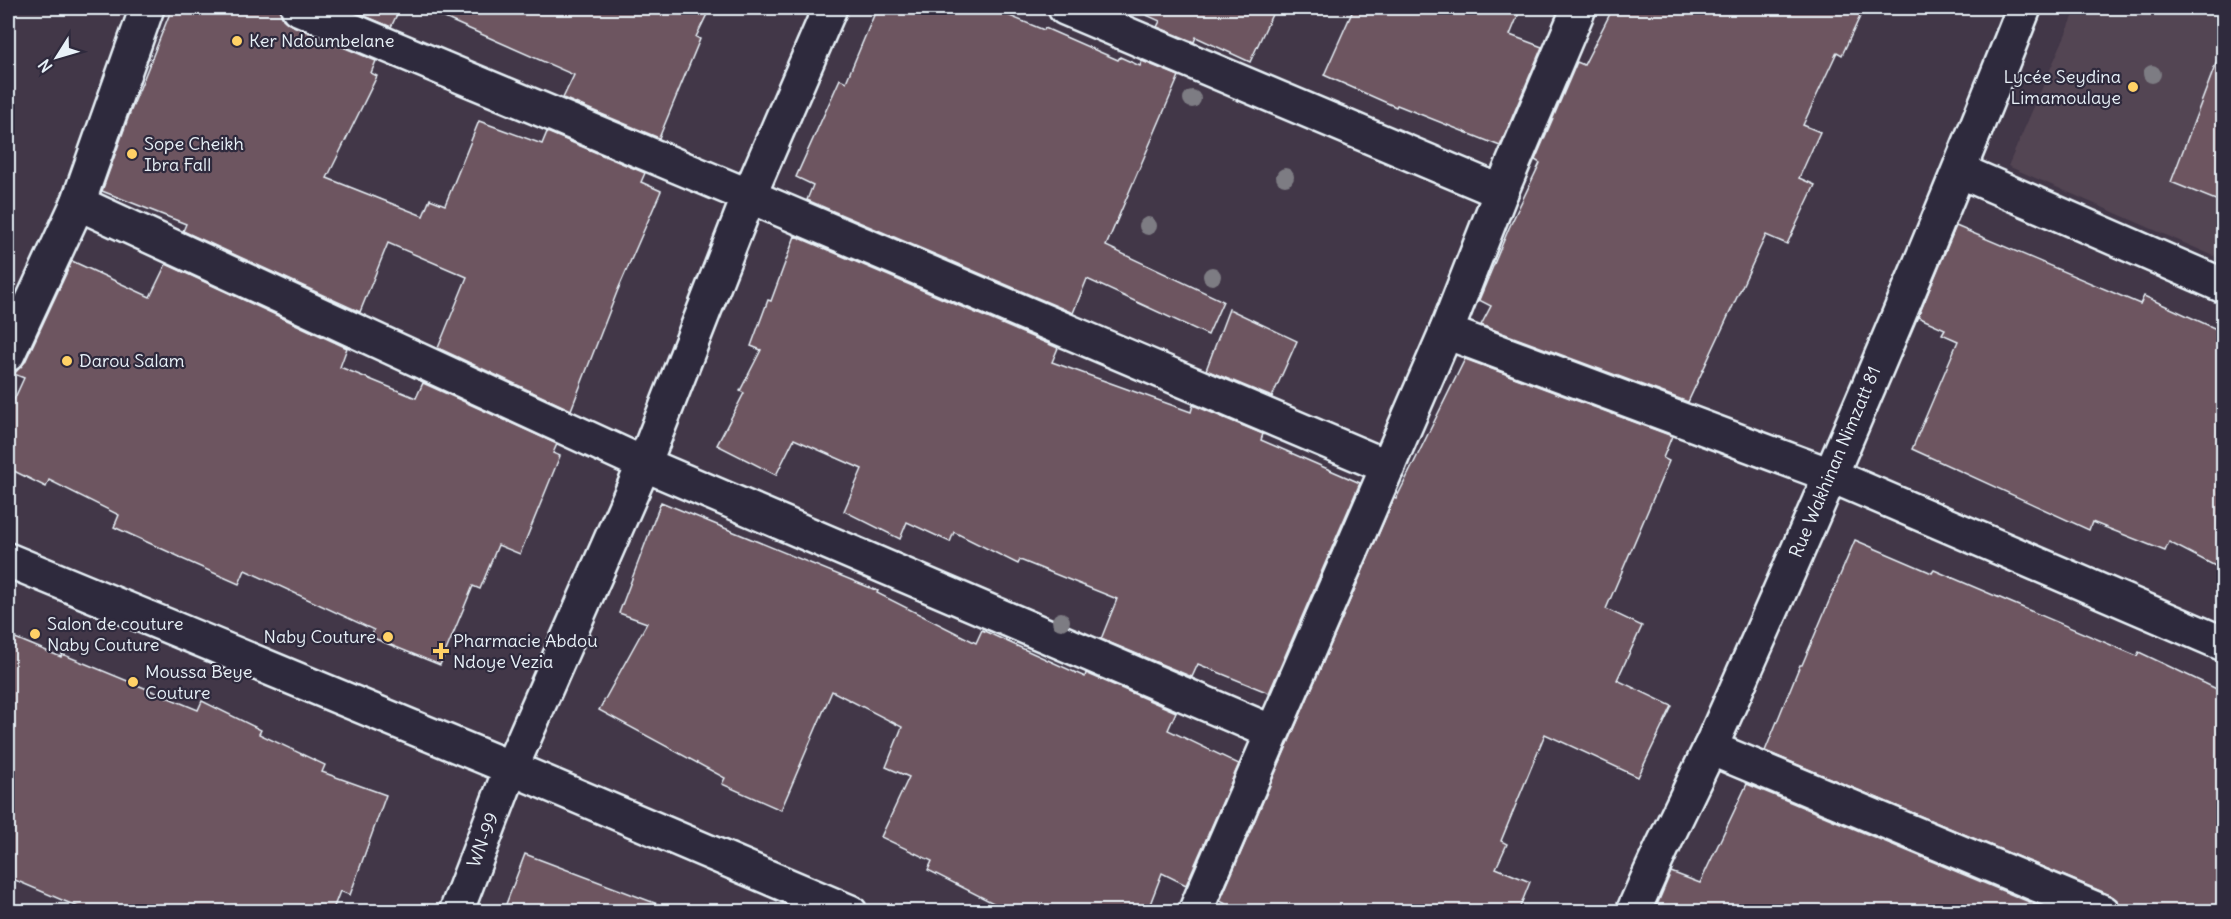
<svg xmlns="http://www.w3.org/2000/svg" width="2231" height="919" font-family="Delius,sans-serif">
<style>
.built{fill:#524452}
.building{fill:#6d5560;stroke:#e8f1f8;stroke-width:1.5}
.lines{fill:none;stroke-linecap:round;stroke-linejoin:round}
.street-casing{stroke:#e8f1f8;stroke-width:38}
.secondary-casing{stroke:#e8f1f8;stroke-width:38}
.street{stroke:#2f2a3d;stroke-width:33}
.secondary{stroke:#2f2a3d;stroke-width:33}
.tree{fill:#7d7c83}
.poi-dot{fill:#ffd166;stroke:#2f2a3d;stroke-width:2}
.labels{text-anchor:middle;stroke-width:4.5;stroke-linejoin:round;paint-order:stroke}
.poi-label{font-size:18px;fill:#e8f1f8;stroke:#2f2a3d;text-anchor:start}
.street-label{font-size:18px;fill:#e8f1f8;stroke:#2f2a3d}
</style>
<rect width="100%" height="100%" fill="#423748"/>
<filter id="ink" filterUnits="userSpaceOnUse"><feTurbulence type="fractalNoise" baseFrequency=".0167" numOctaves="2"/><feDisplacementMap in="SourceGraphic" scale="12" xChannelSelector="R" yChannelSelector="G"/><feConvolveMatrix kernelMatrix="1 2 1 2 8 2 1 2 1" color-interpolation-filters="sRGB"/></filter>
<g filter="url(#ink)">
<path class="built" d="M2077 8H2223V260L2008 166Z"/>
<g class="building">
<path d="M172 8H280L283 19 291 25 376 61 371 73 377 76 327 178 423 216 430 199 445 205 479 121 542 144 547 132 645 173 641 182 661 191 617 292 571 410 438 348 467 277 388 243 360 312 183 231 186 224 102 191 130 113Z"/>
<path d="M346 8H400L391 27Z"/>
<path d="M422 8H710L696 37 700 39 659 138 563 98 574 75Z"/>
<path d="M877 8H990L1044 30 1045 28 1118 60 1120 57 1140 66 1142 61 1179 76 1106 246 1223 301 1208 335 1087 279 1073 313 807 200 813 185 796 177 840 79 846 82Z"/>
<path d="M1131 8H1275L1250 62 1196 37 1194 42 1157 27 1160 21Z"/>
<path d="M1354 8H1521L1510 35 1542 47 1500 146 1397 105 1396 107 1324 75Z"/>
<path d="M1613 8H1864L1842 55 1837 52 1803 125 1820 132 1799 178 1815 185 1787 244 1766 235 1688 402 1481 325 1491 306 1479 300 1509 228 1540 163 1535 160 1577 62 1584 65Z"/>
<path d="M2220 53 2223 54V203L2171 182Z"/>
<path d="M1956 226 2140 304 2144 296 2223 332V570L2169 542 2165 551 2092 522 2089 530 1912 449 1958 341 1942 334 1945 329 1918 317Z"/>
<path d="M795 236 1058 348 1052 362 1191 412 1193 405 1263 434 1261 440 1360 483 1269 693 1198 664 1192 677 1101 639 1117 599 1020 560 1018 564 954 532 950 542 907 522 900 539 844 511 862 469 794 439 776 475 717 445 744 393 740 391 761 350 751 346 768 300 771 301Z"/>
<path d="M72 261 150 297 166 264 347 348 340 367 416 398 423 383 557 444 553 453 560 456 520 554 498 545 480 589 473 586 440 665 371 637 374 630 245 570 239 584 180 558V557L114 527 119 515 49 480 46 487 8 468V413L24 378 14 374 25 362Z"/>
<path d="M1229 309 1297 341 1272 397 1206 370Z"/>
<path d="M1465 359 1672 436 1663 458 1669 461 1606 609 1642 626 1617 680 1672 706 1638 777 1545 734 1501 841 1507 844 1496 868 1530 882 1518 912H1241L1220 901 1394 498 1396 499Z"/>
<path d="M661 502 878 591 877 593 976 643 982 630 1085 677 1086 673 1176 712 1168 730 1239 764 1186 885 1162 873 1147 912H1011L928 870 932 861 881 837 909 777 886 767 902 727 832 691 781 810 722 784 725 778 599 710 647 623 619 613Z"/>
<path d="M1855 540 1932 573 1934 570 2137 656 2139 652 2223 692V912H2121L2118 901 2110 895 1765 751 1800 665H1802Z"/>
<path d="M8 635 61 657 62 654 198 710 202 701 261 730 259 734 325 765 322 772 386 795 350 895 340 891 332 912H90L8 877Z"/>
<path d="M1747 784 2053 912H1654L1671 872 1700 883Z"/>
<path d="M525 854 668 908V912H503Z"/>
</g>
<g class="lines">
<defs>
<g id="street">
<path d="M298 8 749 196 1388 467"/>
<path d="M1065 8 1501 192"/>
<path d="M1960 171 2224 286"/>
<path d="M78 203 644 464 1272 732"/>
<path d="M1446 332 1830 475 2224 644"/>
<path d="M8 354 78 203 147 8"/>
<path d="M1710 748 2103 912"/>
<path d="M456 912 511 768 644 464 749 196 830 8"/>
<path d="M1195 912 1446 332 1501 192 1579 8"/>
</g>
<g id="secondary">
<path d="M8 560 511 768 850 912"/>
<path d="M1633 912C1657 855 1685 801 1711 746 1821 502 1926 256 2024 8"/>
</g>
</defs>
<use href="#street" class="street-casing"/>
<use href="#secondary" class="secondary-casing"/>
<use href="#street" class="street"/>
<use href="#secondary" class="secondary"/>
</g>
<g class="tree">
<circle cx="2152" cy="74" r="9"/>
<circle cx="1192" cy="99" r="9"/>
<circle cx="1285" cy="177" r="9"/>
<circle cx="1148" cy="226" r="9"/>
<circle cx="1212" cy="276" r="9"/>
<circle cx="1061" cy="621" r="9"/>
</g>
</g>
<g class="poi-dot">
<circle cx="237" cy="41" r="6"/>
<circle cx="2133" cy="87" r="6"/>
<circle cx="132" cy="154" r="6"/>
<circle cx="67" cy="361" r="6"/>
<circle cx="35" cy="634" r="6"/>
<circle cx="388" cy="637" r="6"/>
<path d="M438 642h6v6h6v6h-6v6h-6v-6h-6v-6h6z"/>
<circle cx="133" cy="682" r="6"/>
</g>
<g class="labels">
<g class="poi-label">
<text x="249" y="47">Ker Ndoumbelane</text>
<text x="2121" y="83" text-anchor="end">Lycée Seydina<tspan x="2121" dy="21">Limamoulaye</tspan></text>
<text x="144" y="150">Sope Cheikh<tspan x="144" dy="21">Ibra Fall</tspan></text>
<text x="79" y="367">Darou Salam</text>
<text x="47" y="630">Salon de couture<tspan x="47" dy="21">Naby Couture</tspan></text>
<text x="376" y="643" text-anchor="end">Naby Couture</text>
<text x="453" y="647">Pharmacie Abdou<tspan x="453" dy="21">Ndoye Vezia</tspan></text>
<text x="145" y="678">Moussa Beye<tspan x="145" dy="21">Couture</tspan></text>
</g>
<g class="street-label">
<text transform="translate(1835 462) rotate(-67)" y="6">Rue Wakhinan Nimzatt 81</text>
<text transform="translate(483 840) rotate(-69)" y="6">WN-99</text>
</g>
</g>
<rect width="2231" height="919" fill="none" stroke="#2f2a3d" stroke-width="30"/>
<rect x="15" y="15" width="2201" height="889" fill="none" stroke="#e8f1f8" stroke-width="2" filter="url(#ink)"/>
<g transform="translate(57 57) rotate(233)" stroke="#2f2a3d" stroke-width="4.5" paint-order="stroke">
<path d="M0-4.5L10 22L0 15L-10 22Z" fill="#e8f1f8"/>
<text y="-9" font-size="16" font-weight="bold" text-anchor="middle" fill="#e8f1f8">N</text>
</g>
</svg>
